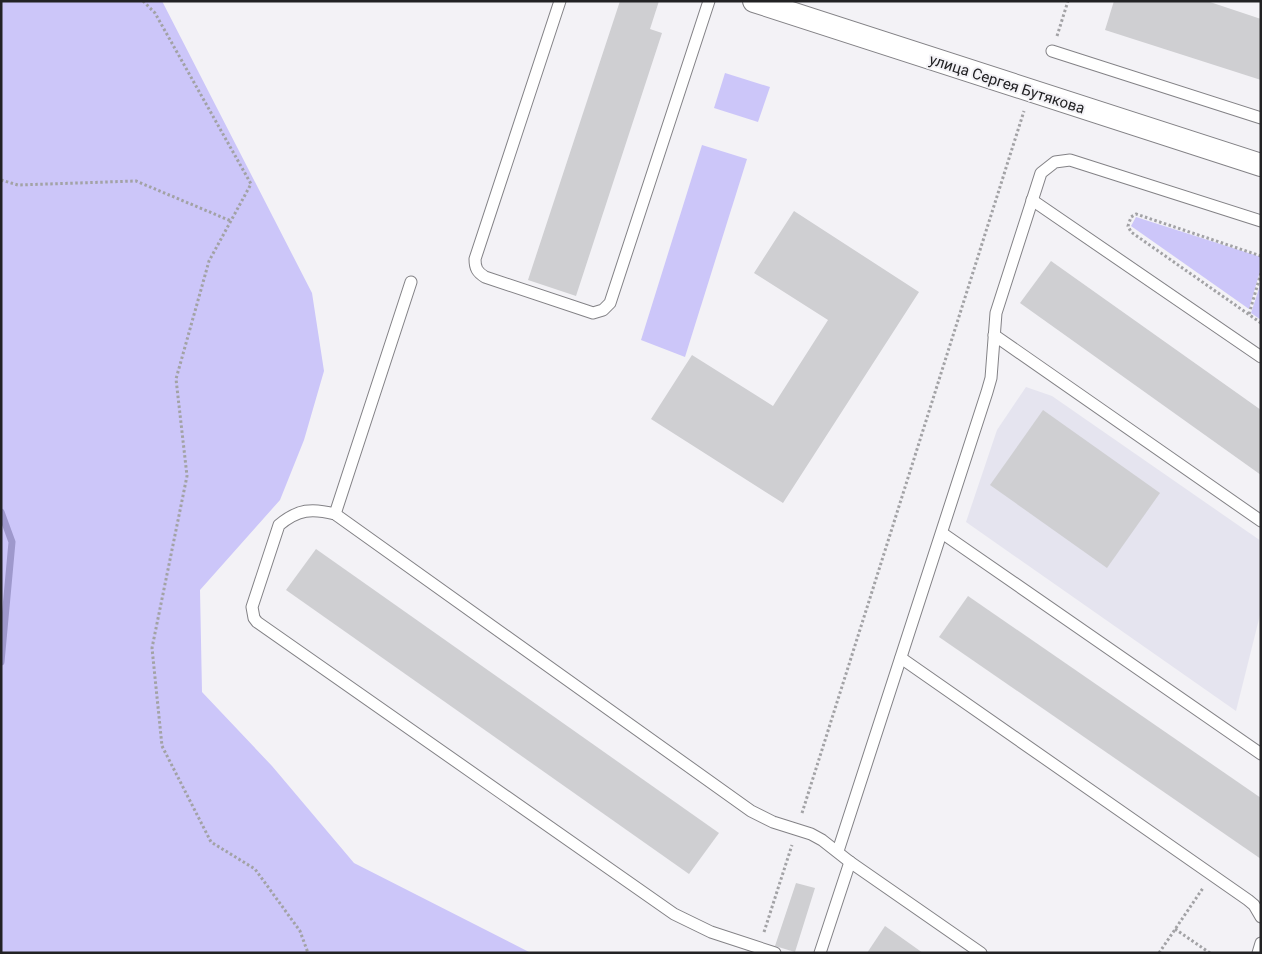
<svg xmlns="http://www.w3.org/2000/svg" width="1262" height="954" font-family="Roboto,sans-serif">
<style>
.built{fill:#e5e4ef}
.green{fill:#ccc6f9}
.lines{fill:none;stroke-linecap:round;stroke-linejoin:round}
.stream{stroke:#9e98cc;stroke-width:7}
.building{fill:#cfcfd2}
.lane-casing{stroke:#838286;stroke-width:13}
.street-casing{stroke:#838286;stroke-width:24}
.path{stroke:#a2a2a5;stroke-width:3;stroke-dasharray:2.5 2.5;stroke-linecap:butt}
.lane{stroke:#fff;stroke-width:11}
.street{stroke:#fff;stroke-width:22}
.labels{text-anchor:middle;stroke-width:4;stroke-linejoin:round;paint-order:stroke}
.street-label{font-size:15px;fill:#222224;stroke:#f3f2f6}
</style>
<rect width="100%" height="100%" fill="#f3f2f6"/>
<path class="built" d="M1026 387 1052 396 1261 541V611L1236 711 966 522 997 430Z"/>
<g class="green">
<path d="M1 1H162L312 293 324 371 304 440 280 500 200 590 202 692 272 766 354 863 531 953H1Z"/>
<path d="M725 73 770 87 758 122 714 108Z"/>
<path d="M702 145 747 159 685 357 641 340Z"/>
<path d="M1136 217 1261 257V268L1249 309 1131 226Z"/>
<path d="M1261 282V320L1251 313Z"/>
</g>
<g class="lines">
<path class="stream" d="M1 512 12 542 1 662"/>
</g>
<g class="building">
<path d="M620 1H659L650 29 662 33 576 296 528 280Z"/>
<path d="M1114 1H1207L1261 19V80L1105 30Z"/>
<path d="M794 211 919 292 783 503 651 419 692 355 773 406 828 320 754 273Z"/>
<path d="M1051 261 1261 410V475L1020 303Z"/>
<path d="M1043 410 1160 493 1107 568 990 485Z"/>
<path d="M316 549 719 833 689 874 286 590Z"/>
<path d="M968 596 1261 798V859L939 637Z"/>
<path d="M796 883 815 888 795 952 775 946Z"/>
<path d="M885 926 923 953H867Z"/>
</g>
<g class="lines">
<defs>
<g id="lane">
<path d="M560 1 475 259C475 268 477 272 485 277L593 313 603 310 610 303 709 1"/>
<path d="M1052 51 1261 118"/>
<path d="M1032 200 1261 357"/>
<path d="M994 335 1261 521"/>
<path d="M335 514 411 282"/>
<path d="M942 533 1261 754"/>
<path d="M901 658 1248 900 1254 905 1261 917"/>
<path d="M838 851 987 392 991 378 996 313 1041 173 1055 162 1070 160 1261 221"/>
<path d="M775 953 711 932 674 914 257 622 254 618 252 607 279 525C298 509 312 508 335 514L751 811 773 822 811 834 822 840 850 862 981 953"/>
<path d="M820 953 850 862"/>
<path d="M1258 953 1261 943"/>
</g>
<path id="street" d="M754 1 1261 165"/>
</defs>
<use href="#lane" class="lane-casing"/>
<use href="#street" class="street-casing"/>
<g class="path">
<path d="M143 1 155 13 251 184 209 261 176 379 187 476 152 648 162 746 211 842 255 869 300 931 308 953"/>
<path d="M1057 36 1068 1"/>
<path d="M1 180 18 185 136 181 231 221"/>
<path d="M1261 256 1136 214 1131 217 1128 226 1131 232 1261 323"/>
<path d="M1249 314 1261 273"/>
<path d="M802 813 1024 111"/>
<path d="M1175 929 1210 953"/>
<path d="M764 932 792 845"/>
<path d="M1159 953 1203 888"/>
</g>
<use href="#lane" class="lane"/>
<use href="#street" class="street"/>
</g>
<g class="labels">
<g class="street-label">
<text transform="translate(1007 84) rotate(18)" y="5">улица Сергея Бутякова</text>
</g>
</g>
<rect width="1262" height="954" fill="none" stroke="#222224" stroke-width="5"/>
</svg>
